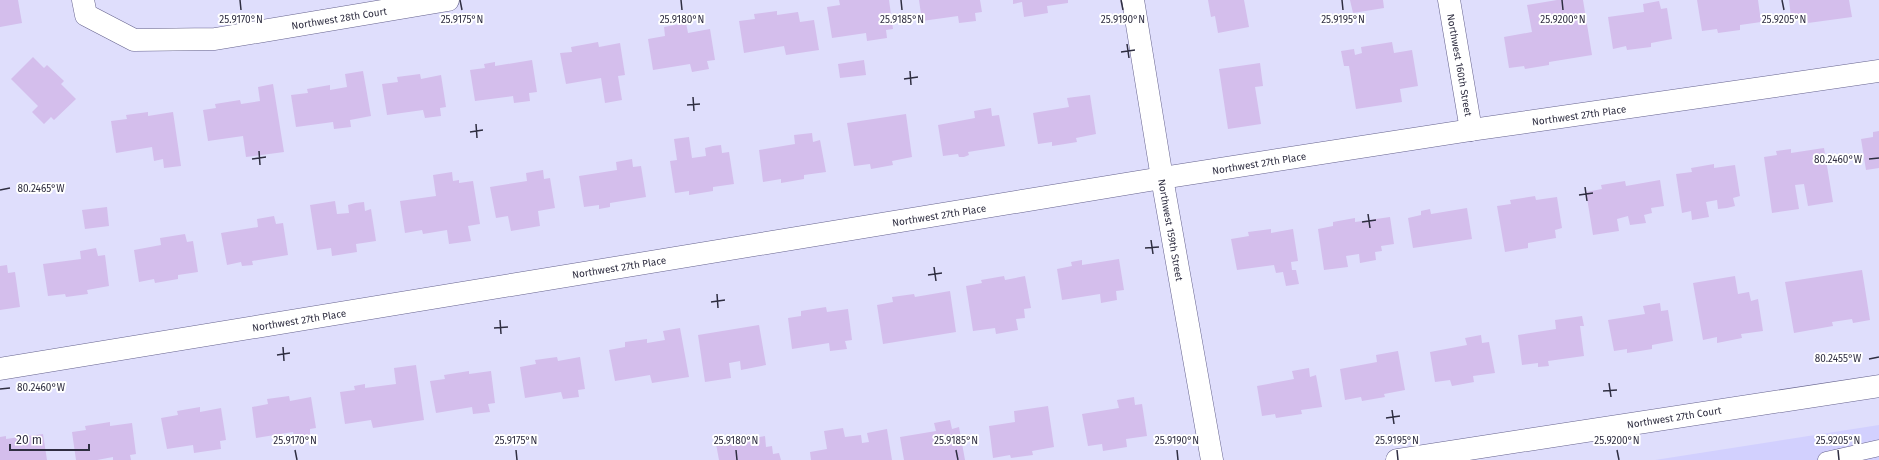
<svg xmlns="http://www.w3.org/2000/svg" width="1879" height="460" font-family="'Fira Sans',sans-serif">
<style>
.built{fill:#d2d0fe}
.building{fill:#d4beec}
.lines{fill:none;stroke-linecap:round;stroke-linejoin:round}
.service-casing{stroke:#65628d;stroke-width:17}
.minor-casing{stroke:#65628d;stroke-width:23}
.service{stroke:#fff;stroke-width:16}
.minor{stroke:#fff;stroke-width:22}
.ticks{fill:none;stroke:#2f2e41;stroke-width:1.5}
.labels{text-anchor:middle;stroke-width:4;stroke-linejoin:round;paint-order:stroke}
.street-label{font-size:10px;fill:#2f2e41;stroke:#fff}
.ticks-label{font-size:10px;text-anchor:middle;fill:#2f2e41;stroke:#fff;stroke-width:4;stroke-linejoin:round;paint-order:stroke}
</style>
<rect width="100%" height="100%" fill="#dfdefc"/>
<path class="built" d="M1879 425V460H1655Z"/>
<g class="building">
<path d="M0 0H18L22 23 0 27Z"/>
<path d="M839 0H889L893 29 886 30 887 38 867 41 866 33 832 38 827 7 840 5Z"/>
<path d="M919 0H980L982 12 975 13 976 21 959 23 958 16 922 21Z"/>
<path d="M1013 0H1068V3L1047 6 1048 13 1024 17 1022 2 1013 4Z"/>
<path d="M1208 0H1244L1249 27 1218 33 1215 16 1211 17Z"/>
<path d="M1350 0H1383L1384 8 1353 13Z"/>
<path d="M1557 0H1583L1592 55 1549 62V65L1525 69 1524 66 1509 68 1504 37 1532 32 1527 5Z"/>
<path d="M1697 0H1758L1761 22 1740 25V30L1718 33 1717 29 1702 31Z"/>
<path d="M1789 0H1849L1852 17 1808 23 1806 15 1791 17Z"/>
<path d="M1659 1 1661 9 1667 8 1672 39 1651 43V47L1627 50 1626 46 1613 49 1608 17 1644 12 1643 4Z"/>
<path d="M777 11V15L798 12 800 22 814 20 819 50 786 55 784 46 744 53 739 21 755 19 754 14Z"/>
<path d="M686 23 688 33 710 29 715 60 707 61 709 69 692 72 690 64 653 70 648 39 665 36 664 27Z"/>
<path d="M598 42 599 47 620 43 625 75 618 76 622 100 605 103 601 78 566 84 560 53 572 52 571 47Z"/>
<path d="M1392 42 1394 53 1412 50 1418 86 1400 89 1402 102 1356 109 1349 66H1344L1341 51 1354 49 1355 55 1362 53 1361 47Z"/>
<path d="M33 57 44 68 47 65 64 81 61 84 76 99 54 120 51 117 44 124 32 112 38 106 11 79Z"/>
<path d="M532 60 537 92 529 93 530 101 514 103 513 96 475 101 470 70 485 68 484 64 495 62V66Z"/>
<path d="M864 60 866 75 840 78 838 64Z"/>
<path d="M1260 63 1263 86 1255 87 1261 124 1228 129 1219 69Z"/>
<path d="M363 71 371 116 350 120 351 127 334 129 333 122 296 127 291 95 308 93 307 89 330 85V90L347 87 345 74Z"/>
<path d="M420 74 421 79 441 75 446 107 440 108 441 116 425 118 423 110 387 115 382 84 398 82 397 77Z"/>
<path d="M273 84 284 152 246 157 243 136 208 141 203 110 216 108 215 104 240 100 241 104 260 101 258 87Z"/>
<path d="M1090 95 1096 134 1076 138 1077 142 1065 144 1052 146V142L1038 144 1033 113 1069 107 1067 98Z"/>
<path d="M991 108 992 116 999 115 1005 146 968 152 969 155 964 157H959L958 154 943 156 938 125 975 118 974 111Z"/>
<path d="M148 112V116L173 112 181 166 164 168 163 159 154 161 152 147 116 153 111 121 127 119 126 115Z"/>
<path d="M906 114 912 157 892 161 893 165 871 169 870 164 854 166 847 123Z"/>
<path d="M1879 131V168L1866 170 1861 139 1873 137V132Z"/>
<path d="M812 133 813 142 820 140 826 172 804 175V179L781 183V179L763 182 759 150 795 144 794 135Z"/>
<path d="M689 137 692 158 706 156 705 148 713 146 721 145 722 153 729 152 734 184 713 187V191L689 195V191L675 193 670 161 677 160 674 139Z"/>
<path d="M1824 148 1833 202 1808 206 1804 184 1795 185 1799 209 1772 213 1764 157 1777 155 1776 151 1791 149V153Z"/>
<path d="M632 159 633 167 641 166 646 197 610 203V207L599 209V205L584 207 579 176 617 170 616 162Z"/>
<path d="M1714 164V168L1735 165 1740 196 1733 198 1735 206 1727 208 1718 209 1717 200 1706 202 1709 217 1692 220 1691 211 1682 213 1676 174 1692 172 1691 168Z"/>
<path d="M543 170 544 179 550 178 555 208 538 211 540 226 511 231 508 216 496 218 490 187 527 181 526 173Z"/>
<path d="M452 172 453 181 459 180V183L473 181 480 224 468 226 471 241 449 244 447 230 423 234 422 230 405 233 400 201 436 196 433 175Z"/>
<path d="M1660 180 1664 206 1651 208 1652 213 1644 215 1646 223 1630 225 1628 216 1617 219 1619 231 1593 235 1586 192 1602 189 1601 185 1625 181 1626 186Z"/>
<path d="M1535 196 1536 200 1557 197 1562 228 1555 230 1556 238 1528 243V248L1505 252 1497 206 1511 204 1510 200Z"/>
<path d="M335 201 337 214 349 213 348 205 355 203 364 202 365 211 371 209 376 241 356 244 357 252 332 256 331 248 317 250 310 205Z"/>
<path d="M107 207 109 226 85 229 82 210Z"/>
<path d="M1467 208 1472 239 1413 248 1408 218 1421 215V211L1430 209 1431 214Z"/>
<path d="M274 216 276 224 283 223 288 255 252 261 253 265 242 266 241 262 227 265 221 233 258 227 257 219Z"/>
<path d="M1390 217 1394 244 1381 246 1382 251 1375 252 1376 260 1360 263 1359 254 1346 256 1348 267 1324 270 1318 229 1333 226V222L1355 218V222Z"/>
<path d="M1271 229V233L1293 229 1298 261 1291 262 1292 270H1296L1299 284 1286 286 1283 272 1276 273 1274 265 1237 270 1231 239 1249 236 1248 232Z"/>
<path d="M185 234 187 242 193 241 198 272 178 275V279L155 283 154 279 139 282 134 250 161 245 160 238Z"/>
<path d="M96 248 98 256 105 255 109 286 87 290 88 294 66 297 65 294 48 296 43 264 81 259 80 251Z"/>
<path d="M1119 259 1124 290 1116 291 1117 300 1101 303 1100 294 1062 300 1057 269 1072 266 1071 262 1082 260V265Z"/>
<path d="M7 265 8 273 15 272 20 307 0 310V266Z"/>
<path d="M1862 270 1870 320 1853 323 1852 319 1832 322 1833 326 1794 333 1785 282Z"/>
<path d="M1004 276 1005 280 1025 276 1031 308 1024 309 1025 318 1016 319 1018 330 996 334 995 328 973 331 966 286 982 283 981 280Z"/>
<path d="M1735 276 1738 294 1749 292 1751 301 1758 299 1763 331 1741 334 1742 338 1717 343V337L1703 340 1693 283Z"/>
<path d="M950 291 956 332 883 344 877 305 893 302 892 297 914 294 915 297Z"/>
<path d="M1660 303 1661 311 1668 310 1673 341 1652 345V349L1640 351 1627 353V349L1614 351 1608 320 1645 314 1643 306Z"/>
<path d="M826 307 827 312 848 309 852 340 845 341 847 349 830 351 829 343 792 349 788 318 801 316V311Z"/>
<path d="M1582 316 1584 326H1580L1584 356 1548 361 1549 366 1538 367V363L1522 365 1518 335 1556 329 1555 320Z"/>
<path d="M759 325 766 365 741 370 740 361 729 363 731 378 705 382 698 335Z"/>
<path d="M680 328 689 377 652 383 650 375 615 381 609 350 625 347V342L647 339V343L665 340 663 331Z"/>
<path d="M1481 335 1482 343 1489 342 1495 373 1473 376 1474 382 1452 386 1450 380 1435 382 1430 352 1467 345 1465 338Z"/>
<path d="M1398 351 1405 390 1384 394 1385 397 1362 401 1361 397 1345 400 1340 369 1377 362 1376 355Z"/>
<path d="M557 357 558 361 580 357 585 389 578 390 579 397 563 399 561 392 525 398 520 367 536 364 535 360Z"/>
<path d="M416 365 424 420 373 428 371 420 345 424 340 392 355 390 354 386 365 384V388L396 384 394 368Z"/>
<path d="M1309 368 1310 377 1316 375 1322 407 1301 410 1302 414 1276 418 1275 414 1262 416 1257 386 1294 379 1292 371Z"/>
<path d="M469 371V374L491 371 495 403 488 404 490 412 473 414 472 407 436 413 430 381 445 379 444 375Z"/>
<path d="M289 396 290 401 311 397 316 428 310 429V437L295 440 293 432 256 438 252 407 268 404 267 399Z"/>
<path d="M1134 397 1135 405 1142 404 1147 436 1126 439 1127 447 1103 451 1102 444 1088 446 1082 414 1119 408 1117 400Z"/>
<path d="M1048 406 1054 447 1032 451 1033 455 1011 458 1010 455 993 458 989 426 1015 422 1014 411Z"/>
<path d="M200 407V412L221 408 226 440 220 441 221 449 194 453 193 445 167 449 161 418 178 415 177 411Z"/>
<path d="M950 420 952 429 959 427 965 460H904L900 437 936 431 934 423Z"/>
<path d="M110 422V426L132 423 136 454 130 455 131 460H113V457L97 460H76L72 432 86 430 85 426Z"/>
<path d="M843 428 845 437 861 435 862 443 869 442 867 433 887 429 892 460H811L810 452 827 449 824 431Z"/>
<path d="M43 434 47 460H0V437L6 436V439Z"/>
<path d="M765 436 766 447 772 446 773 454 779 453 781 460H719L716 444Z"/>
</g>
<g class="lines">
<defs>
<path id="service" d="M1826 460 1879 448"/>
<g id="minor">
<path d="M83 0 86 15 134 40 215 39 448 0"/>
<path d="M1133 0 1162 178 1212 460"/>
<path d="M1449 0 1471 130"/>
<path d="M0 369 1162 178 1471 130 1879 71"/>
<path d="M1397 460 1879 386"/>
</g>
</defs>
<use href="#service" class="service-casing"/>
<use href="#minor" class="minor-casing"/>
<use href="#service" class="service"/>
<use href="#minor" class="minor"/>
</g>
<path class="ticks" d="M240 0 241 10M460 0 462 10M681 0 682 10M901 0 902 10M1121 0 1123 10M1342 0 1343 10M1562 0 1563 10M1782 0 1784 10M1127 44 1129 58M1121 52 1135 50M910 71 911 85M904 79 918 77M693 97 694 111M687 105 700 104M476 124 477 138M470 132 483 130M259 151 260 165M252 159 266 157M1869 159 1879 158M1585 187 1587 201M0 190 10 188M1579 195 1593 193M1368 214 1370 228M1362 222 1376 220M1151 240 1153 254M1145 248 1159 247M934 267 936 281M928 275 942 273M717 294 718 308M711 302 725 300M500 320 501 334M494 328 508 327M283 347 284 361M277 355 290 353M1869 359 1879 357M1609 383 1611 397M0 389 10 388M1603 391 1617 390M1392 410 1394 424M1386 418 1400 416M295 450 297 460M516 450 517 460M736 450 737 460M956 450 958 460M1177 450 1178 460M1397 450 1398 460M1617 450 1619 460M1838 450 1839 460"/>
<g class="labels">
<g class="street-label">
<text transform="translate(339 18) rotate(-9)" y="4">Northwest 28th Court</text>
<text transform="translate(1460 65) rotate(80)" y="4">Northwest 160th Street</text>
<text transform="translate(1579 115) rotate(-8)" y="4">Northwest 27th Place</text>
<text transform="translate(1259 163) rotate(-9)" y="4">Northwest 27th Place</text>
<text transform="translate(939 215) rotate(-9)" y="4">Northwest 27th Place</text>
<text transform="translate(1171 230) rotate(80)" y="4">Northwest 159th Street</text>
<text transform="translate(619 267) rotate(-9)" y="4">Northwest 27th Place</text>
<text transform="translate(299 320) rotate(-9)" y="4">Northwest 27th Place</text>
<text transform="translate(1674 417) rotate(-9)" y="4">Northwest 27th Court</text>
</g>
</g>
<g class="ticks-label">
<text x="241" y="23">25.9170°N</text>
<text x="462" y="23">25.9175°N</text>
<text x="682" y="23">25.9180°N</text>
<text x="902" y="23">25.9185°N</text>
<text x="1123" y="23">25.9190°N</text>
<text x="1343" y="23">25.9195°N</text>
<text x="1563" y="23">25.9200°N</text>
<text x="1784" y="23">25.9205°N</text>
<text x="1838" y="163">80.2460°W</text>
<text x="41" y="192">80.2465°W</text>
<text x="1838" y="362">80.2455°W</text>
<text x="41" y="391">80.2460°W</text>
<text x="295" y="444">25.9170°N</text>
<text x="516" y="444">25.9175°N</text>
<text x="736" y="444">25.9180°N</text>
<text x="956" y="444">25.9185°N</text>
<text x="1177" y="444">25.9190°N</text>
<text x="1397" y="444">25.9195°N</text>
<text x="1617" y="444">25.9200°N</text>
<text x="1838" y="444">25.9205°N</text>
</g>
<path d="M10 444v6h79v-6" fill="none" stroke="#2f2e41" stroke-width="2"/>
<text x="16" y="444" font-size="12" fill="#2f2e41" stroke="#ffffff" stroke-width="3" paint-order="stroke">20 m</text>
</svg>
